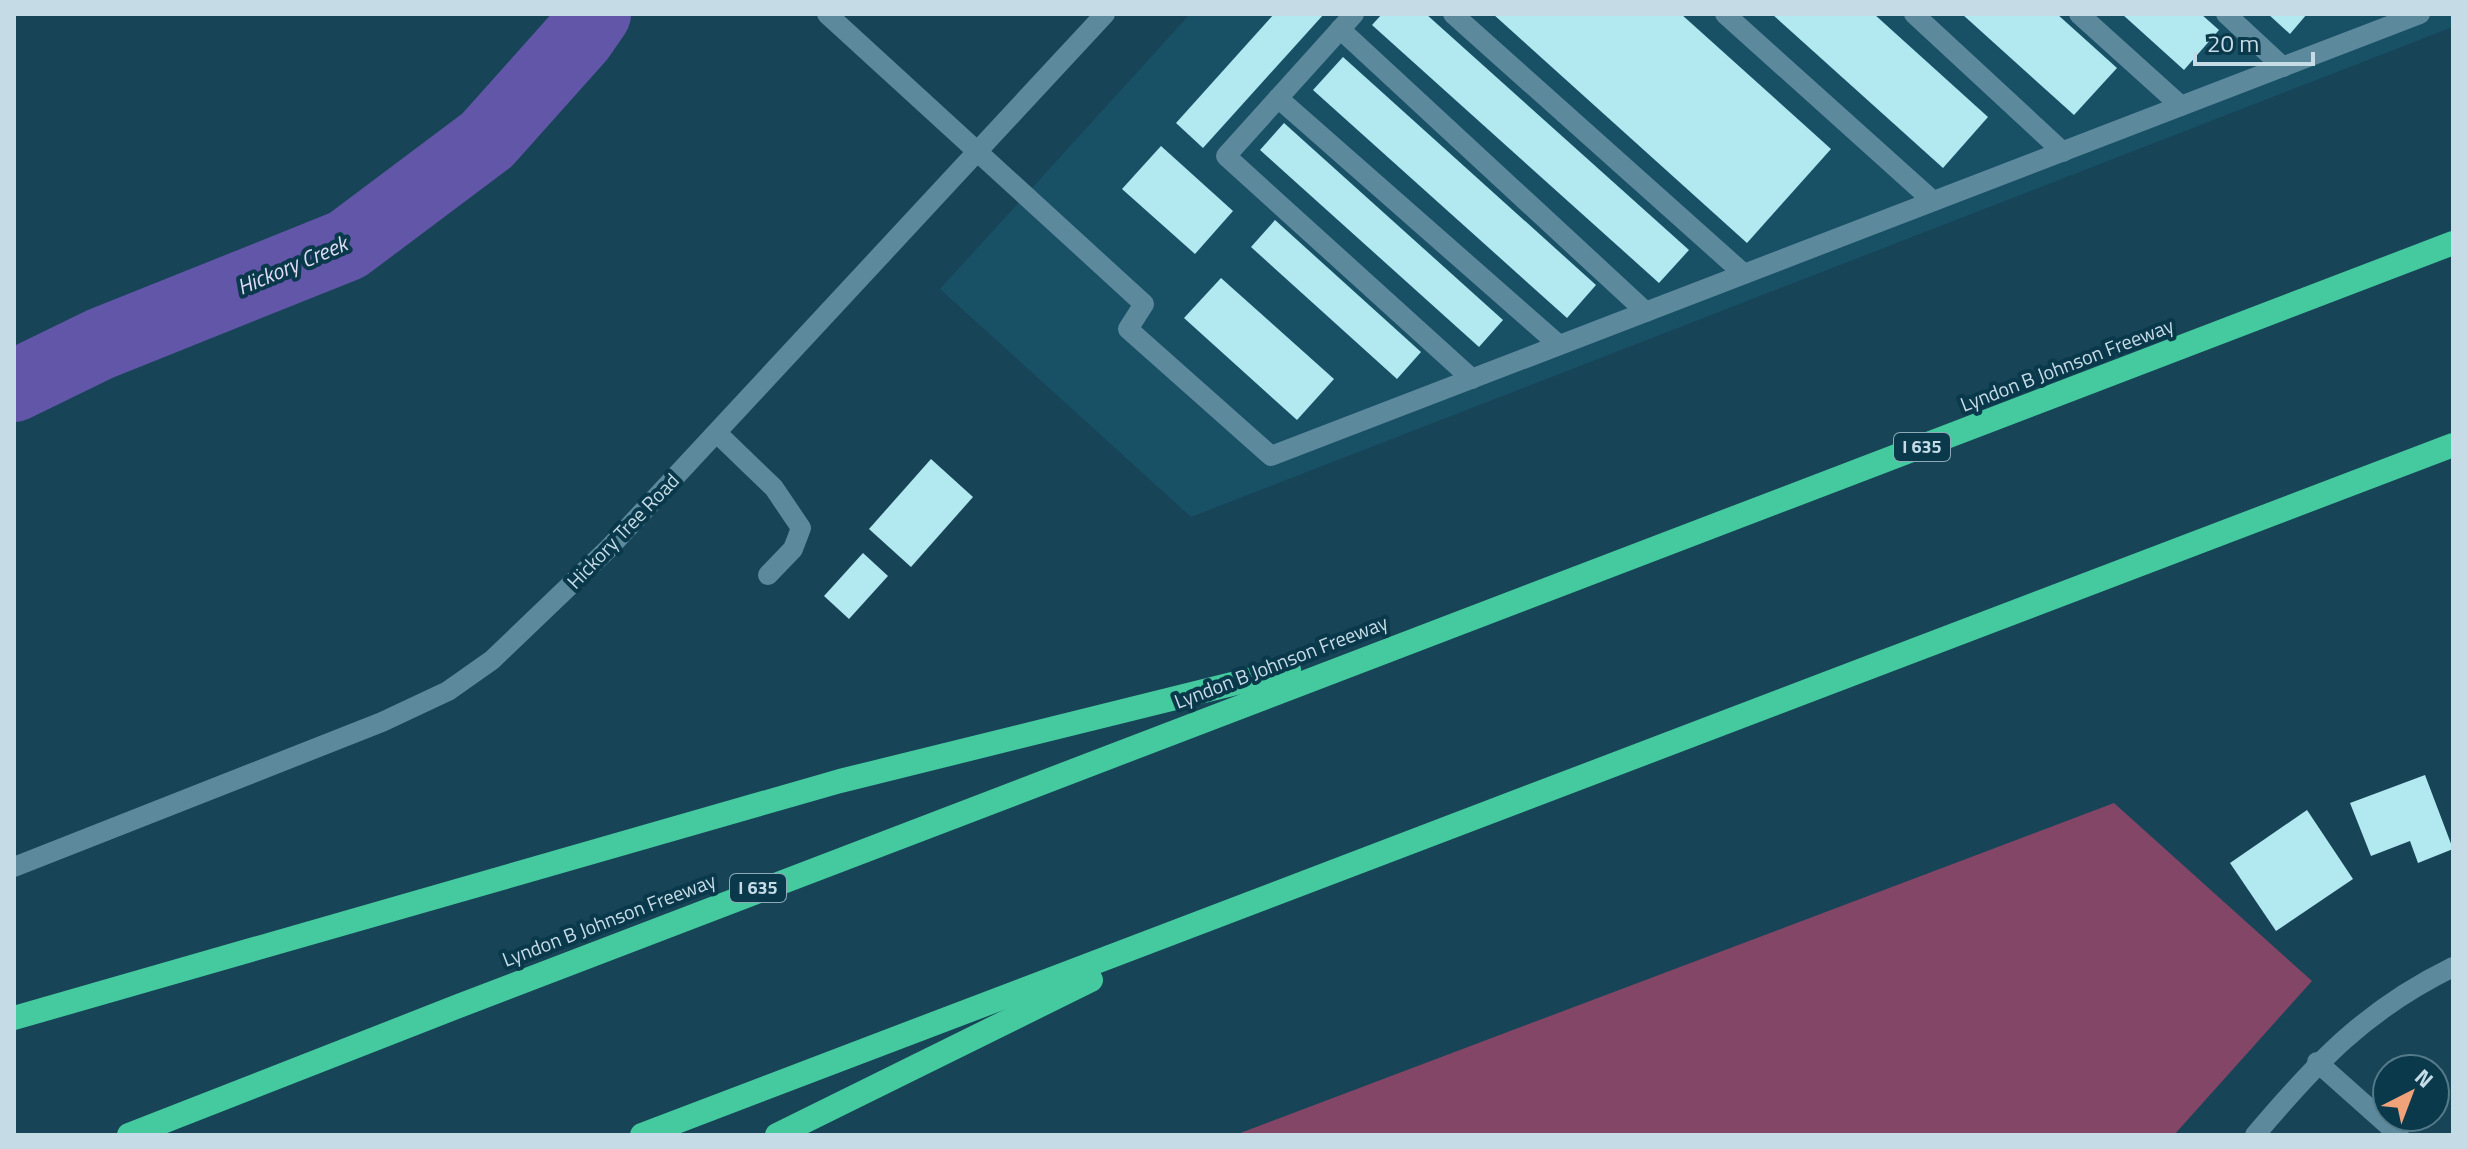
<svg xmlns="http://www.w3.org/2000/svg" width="2467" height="1149" font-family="'Titillium Web',sans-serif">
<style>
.built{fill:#185066}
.green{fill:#834667}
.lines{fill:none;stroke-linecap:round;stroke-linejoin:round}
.river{stroke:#6256a8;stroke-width:72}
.building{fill:#b2e9f1}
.minor{stroke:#5d899d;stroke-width:20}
.highway{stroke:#45ca9f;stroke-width:24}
.labels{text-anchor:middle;stroke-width:8;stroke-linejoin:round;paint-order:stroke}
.shield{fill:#09394b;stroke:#8daab8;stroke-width:2}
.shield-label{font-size:18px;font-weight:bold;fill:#c5dbe6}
.street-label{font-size:20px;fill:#c5dbe6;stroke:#09394b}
.water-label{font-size:22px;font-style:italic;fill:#deddf4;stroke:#09394b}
</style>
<rect width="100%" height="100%" fill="#174456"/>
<path class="built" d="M1190 14H2453V27L1191 517 940 289Z"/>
<path class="green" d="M2114 803 2312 981 2174 1135H1235Z"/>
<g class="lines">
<path class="river" d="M14 386 100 344 347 245 487 140 579 37 595 14"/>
</g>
<g class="building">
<path d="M1274 14H1324L1203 148 1176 123Z"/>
<path d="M1382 14H1426L1689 250 1659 283 1372 25Z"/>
<path d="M1493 14H1681L1831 149 1747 243Z"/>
<path d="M1772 14H1874L1988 117 1943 168Z"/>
<path d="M1962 14H2057L2117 68 2074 115Z"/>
<path d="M2122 14H2201L2219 30 2184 70Z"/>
<path d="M2268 14H2307L2290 34Z"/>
<path d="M1343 57 1596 285 1567 318 1313 90Z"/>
<path d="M1284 123 1503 320 1479 347 1260 150Z"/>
<path d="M1161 146 1233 211 1195 254 1122 189Z"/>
<path d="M1275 220 1421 352 1397 379 1251 247Z"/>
<path d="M1221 278 1334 379 1297 420 1184 318Z"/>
<path d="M931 459 973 497 911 567 869 529Z"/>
<path d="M863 553 888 576 849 619 824 596Z"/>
<path d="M2425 775 2453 849 2418 863 2410 841 2371 856 2350 803Z"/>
<path d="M2307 810 2353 879 2276 931 2230 863Z"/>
</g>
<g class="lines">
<g class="minor">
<path d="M827 14 1144 304 1128 329 1271 456 2420 14"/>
<path d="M1354 14 1226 156 1472 379"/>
<path d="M1453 14 1744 274"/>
<path d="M1725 14 1933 201"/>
<path d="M1914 14 2063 152"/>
<path d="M2079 14 2181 106"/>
<path d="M2226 14 2283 67"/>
<path d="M1340 29 1646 312"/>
<path d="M1278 98 1559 345"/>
<path d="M717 433 774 488 801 528 793 549 768 575"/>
<path d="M14 867 382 722 448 691 492 660 609 548 1105 14"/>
<path d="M2317 1062 2399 1135"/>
<path d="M2255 1135C2317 1062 2365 1010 2453 967"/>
</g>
<g class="highway">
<path d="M14 1018 840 781 1289 670"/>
<path d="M129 1135C901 831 1678 540 2453 243"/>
<path d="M642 1135 2453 445"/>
<path d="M777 1135 1091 980"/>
</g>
</g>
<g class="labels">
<g class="shield">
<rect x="1894" y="433" width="56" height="28" rx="6"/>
<rect x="730" y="874" width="56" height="28" rx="6"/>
</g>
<g class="shield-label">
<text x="1922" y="453">I 635</text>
<text x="758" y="894">I 635</text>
</g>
<g class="street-label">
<text transform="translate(2067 365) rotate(-21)" y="7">Lyndon B Johnson Freeway</text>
<text transform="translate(623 531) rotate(-46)" y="7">Hickory Tree Road</text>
<text transform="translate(1281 662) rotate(-21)" y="7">Lyndon B Johnson Freeway</text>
<text transform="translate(609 920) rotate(-21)" y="7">Lyndon B Johnson Freeway</text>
</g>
<g class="water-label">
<text transform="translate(292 265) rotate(-23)" y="8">Hickory Creek</text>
</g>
</g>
<rect width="2467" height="1149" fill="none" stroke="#c5dbe6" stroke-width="32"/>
<g transform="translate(2411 1093) rotate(42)"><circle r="38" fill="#09394b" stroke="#547a89" stroke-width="2"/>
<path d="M0-6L14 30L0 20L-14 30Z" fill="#f0a27a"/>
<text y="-12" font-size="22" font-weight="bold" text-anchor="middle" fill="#c5dbe6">N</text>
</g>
<path d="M2195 52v12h118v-12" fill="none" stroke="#c5dbe6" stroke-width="4"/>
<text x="2207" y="52" font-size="24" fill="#c5dbe6" stroke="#09394b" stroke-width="6" paint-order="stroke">20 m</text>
</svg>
